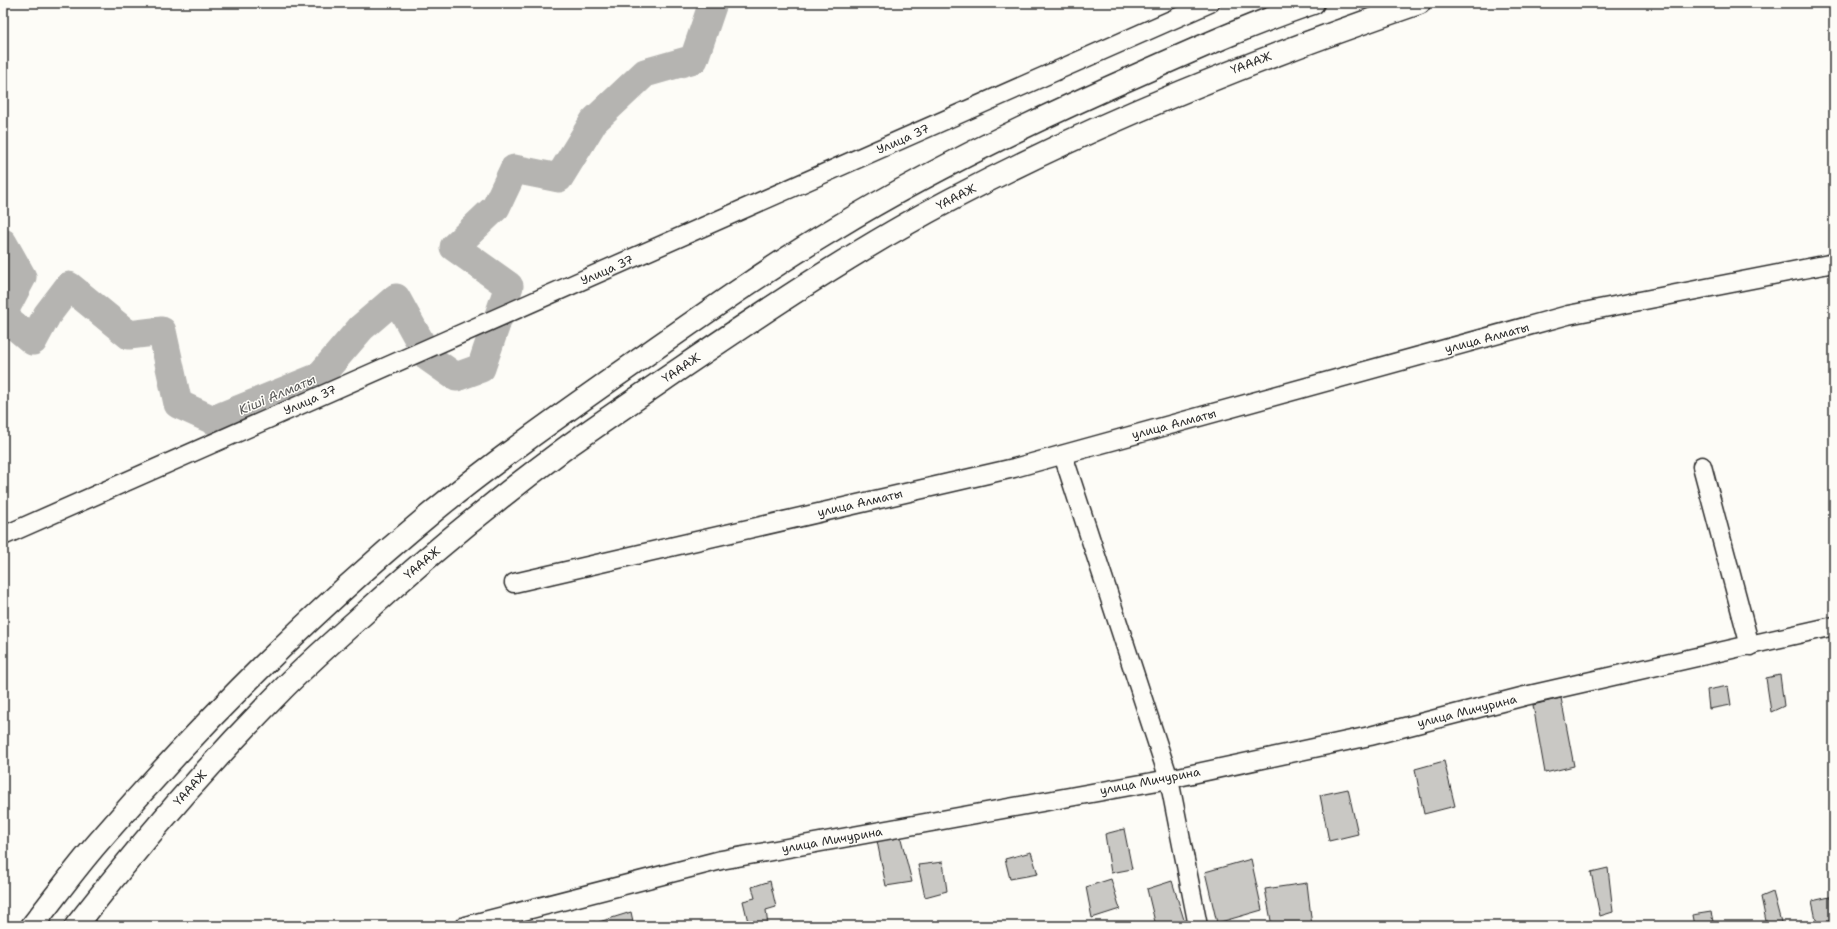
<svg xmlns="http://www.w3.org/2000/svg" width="1837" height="929" font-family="'Shantell Sans',sans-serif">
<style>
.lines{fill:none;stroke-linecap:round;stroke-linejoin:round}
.river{stroke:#b5b4b1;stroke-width:29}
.building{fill:#c9c8c4;stroke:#2b2b2b}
.street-casing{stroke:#2b2b2b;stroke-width:21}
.highway-casing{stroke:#2b2b2b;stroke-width:25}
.street{stroke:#fdfcf7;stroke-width:18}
.highway{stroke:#fdfcf7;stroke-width:22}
.labels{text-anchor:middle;stroke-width:3;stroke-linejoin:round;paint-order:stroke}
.street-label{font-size:12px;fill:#2b2b2b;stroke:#fdfcf7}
.water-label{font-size:13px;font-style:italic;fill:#5b5b5a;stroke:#fdfcf7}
</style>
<rect width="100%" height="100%" fill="#fdfcf7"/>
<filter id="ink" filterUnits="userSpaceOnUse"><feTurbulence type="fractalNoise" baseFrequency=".025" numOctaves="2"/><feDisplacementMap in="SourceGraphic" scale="8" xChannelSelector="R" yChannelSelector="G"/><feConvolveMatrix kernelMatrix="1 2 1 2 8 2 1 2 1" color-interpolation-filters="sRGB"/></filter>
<g filter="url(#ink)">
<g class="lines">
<g class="river">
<path d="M3 243 22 277 3 313"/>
<path d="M3 316 33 341 47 315 69 286 129 335 162 331 178 404 213 420 319 377 361 328 396 298 429 358 456 377 481 368 509 286 454 247 496 207 514 169 559 178 594 121 645 73 694 59 713 3"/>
</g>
</g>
<g class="building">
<path d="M1780 675 1784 706 1771 712 1766 678Z"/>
<path d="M1728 686 1731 705 1709 709 1707 690Z"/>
<path d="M1561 698 1574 766 1545 773 1533 705Z"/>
<path d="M1444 761 1455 806 1424 814 1415 769Z"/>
<path d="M1348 789 1358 834 1329 841 1320 795Z"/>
<path d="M1124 829 1132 869 1111 873 1105 834Z"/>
<path d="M900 835 912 882 886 886 877 841Z"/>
<path d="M1031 852 1038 874 1010 879 1005 859Z"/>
<path d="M1251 859 1262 910 1217 923 1205 872Z"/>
<path d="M943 862 947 891 925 897 918 865Z"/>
<path d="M1608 868 1613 912 1600 916 1591 872Z"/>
<path d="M1111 879 1120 909 1092 918 1086 887Z"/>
<path d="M770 881 776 907 766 910 768 926H749L743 901 755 898 752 887Z"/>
<path d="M1172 881 1185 923 1175 926H1156L1147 889Z"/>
<path d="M1307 883 1312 926H1272L1265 889Z"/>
<path d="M1773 892 1782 926H1767L1761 897Z"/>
<path d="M1834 896V920L1817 924 1812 901Z"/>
<path d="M631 912 634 926H599V922Z"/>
<path d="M1711 912 1714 926H1694L1692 915Z"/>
<path d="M595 922 596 926H570Z"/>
</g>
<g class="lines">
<defs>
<g id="street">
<path d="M1063 455 1169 779 1198 926"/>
<path d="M1702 466 1750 646"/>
<path d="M3 536 1210 3"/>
<path d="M514 583 1014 468 1568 315 1834 263"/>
<path d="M465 926 721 860 1169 779 1370 736 1525 696 1834 626"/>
</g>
<g id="highway">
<path d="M32 926C55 897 77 866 102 838 203 721 314 610 434 511 506 452 584 399 660 345 717 305 774 265 834 229 932 169 1037 119 1142 73 1198 48 1254 23 1313 3"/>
<path d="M76 926C139 845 206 767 278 694 303 668 330 644 357 620 424 559 495 500 568 446 606 419 646 392 684 366 771 307 859 248 952 199 1102 120 1259 58 1419 3"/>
</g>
</defs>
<use href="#street" class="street-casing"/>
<use href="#highway" class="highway-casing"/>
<use href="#street" class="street"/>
<use href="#highway" class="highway"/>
</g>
</g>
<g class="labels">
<g class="street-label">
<text transform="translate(1251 63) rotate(-21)" y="4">ҮАААЖ</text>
<text transform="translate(903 139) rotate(-24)" y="4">Улица 37</text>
<text transform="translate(956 197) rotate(-27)" y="4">ҮАААЖ</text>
<text transform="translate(607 270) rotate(-24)" y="4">Улица 37</text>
<text transform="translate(1487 338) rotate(-15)" y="4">улица Алматы</text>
<text transform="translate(681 368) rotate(-34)" y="4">ҮАААЖ</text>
<text transform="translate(310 400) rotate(-24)" y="4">Улица 37</text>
<text transform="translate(1174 424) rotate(-15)" y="4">улица Алматы</text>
<text transform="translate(860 503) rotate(-13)" y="4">улица Алматы</text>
<text transform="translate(422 563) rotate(-40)" y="4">ҮАААЖ</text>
<text transform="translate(1467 711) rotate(-14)" y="4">улица Мичурина</text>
<text transform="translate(1150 781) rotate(-11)" y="4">улица Мичурина</text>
<text transform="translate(190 788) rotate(-48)" y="4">ҮАААЖ</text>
<text transform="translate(832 840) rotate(-10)" y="4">улица Мичурина</text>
</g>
<g class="water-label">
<text transform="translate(277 394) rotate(-23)" y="5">Кіші Алматы</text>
</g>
</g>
<rect width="1837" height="929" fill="none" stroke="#fdfcf7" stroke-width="16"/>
<rect x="8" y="8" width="1821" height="913" fill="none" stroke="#2b2b2b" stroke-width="1.5" filter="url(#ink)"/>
</svg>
